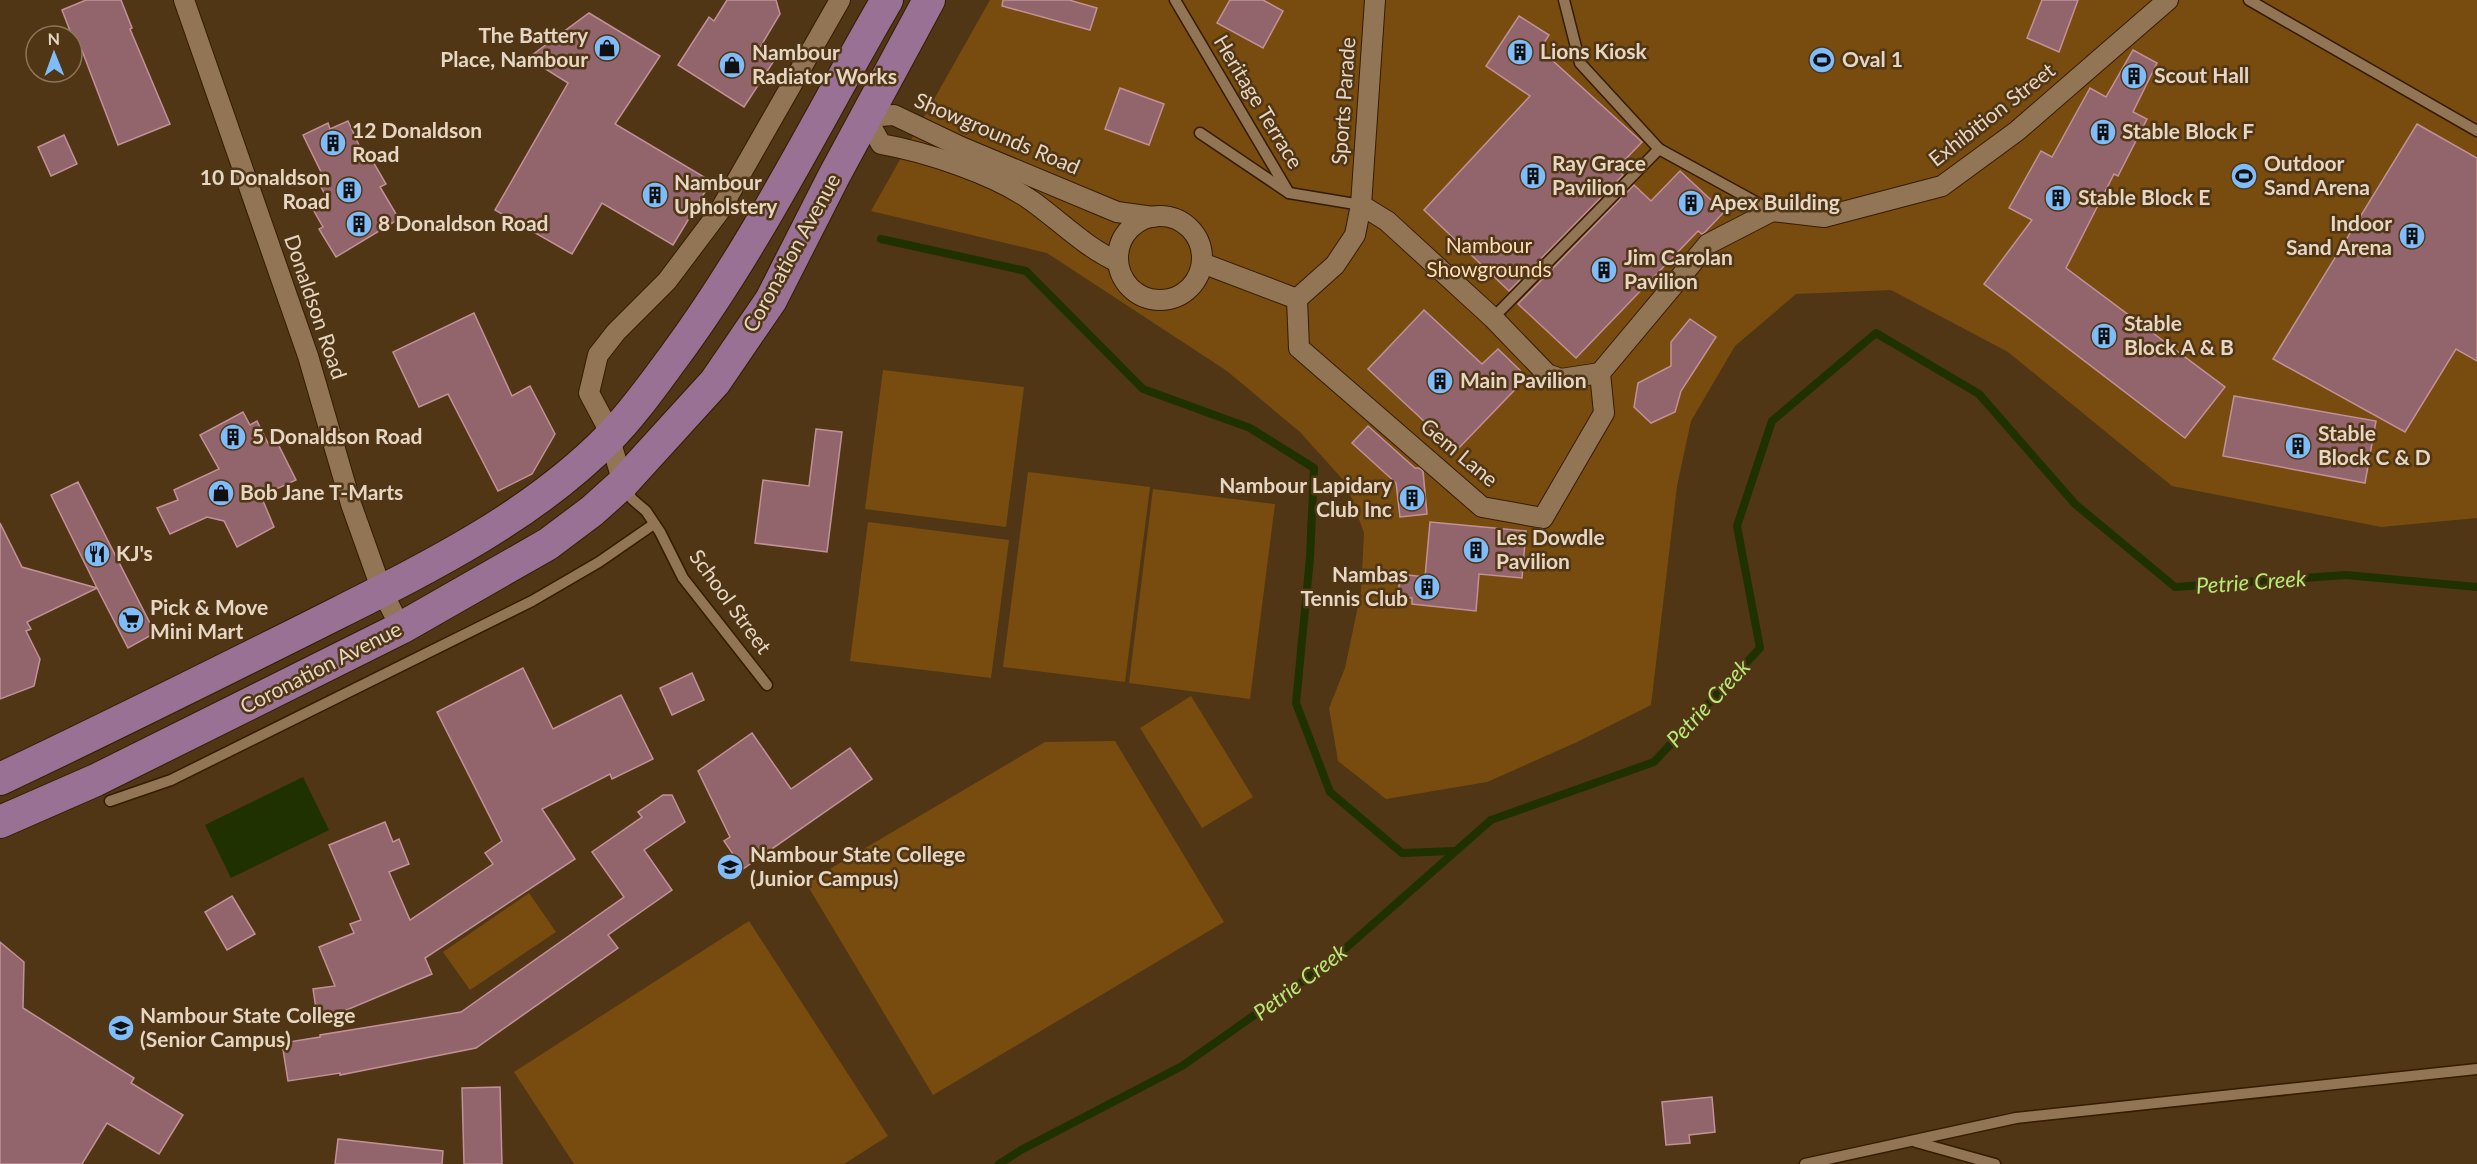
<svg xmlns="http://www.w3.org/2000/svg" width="2477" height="1164" font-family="Lato,sans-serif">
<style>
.green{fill:#784c0e}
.water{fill:#1f3101}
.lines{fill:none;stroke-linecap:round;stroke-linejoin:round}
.stream{stroke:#1f3101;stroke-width:8}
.building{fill:#92646b;stroke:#c29198;stroke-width:1.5}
.lane-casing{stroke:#351c00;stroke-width:13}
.street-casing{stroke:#351c00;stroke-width:22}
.primary-casing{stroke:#351c00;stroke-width:34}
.lane{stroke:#927554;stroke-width:10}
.street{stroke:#927554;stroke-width:20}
.primary{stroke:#997195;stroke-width:32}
.labels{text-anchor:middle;stroke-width:5;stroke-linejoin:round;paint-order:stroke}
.poi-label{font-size:21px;font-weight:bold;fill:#e6d6c4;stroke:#503615;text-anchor:start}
.street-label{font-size:21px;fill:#e6d6c4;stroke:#503615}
.park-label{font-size:21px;fill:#ffddb7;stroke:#503615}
.water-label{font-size:22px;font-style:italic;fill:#b6ea77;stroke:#503615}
</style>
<rect width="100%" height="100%" fill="#503615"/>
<g class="green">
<path d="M990 0H2477V518L2381 527 2172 486 2008 352 1891 290 1796 294 1735 346 1691 421 1677 486 1651 705 1577 742 1487 782 1386 799 1338 761 1329 708 1345 668 1361 592 1364 533 1346 483 1300 432 1227 371 1047 253 871 211Z"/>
<path d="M883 370 1024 387 1006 527 865 509Z"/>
<path d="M1028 472 1150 487 1125 682 1003 667Z"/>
<path d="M1153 489 1275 504 1250 699 1129 683Z"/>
<path d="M868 522 1009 540 991 678 850 661Z"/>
<path d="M1191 696 1253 797 1202 828 1140 728Z"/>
<path d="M1115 741 1224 922 933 1095 806 883 1045 742Z"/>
<path d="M529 893 556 932 470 990 443 952Z"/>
<path d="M749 921 888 1136 844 1164H574L514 1072Z"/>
</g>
<path class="water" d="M303 777 329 830 231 878 205 825Z"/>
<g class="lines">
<g class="stream">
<path d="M881 239 1026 271 1143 389 1250 428 1314 468 1310 558 1296 703 1330 792 1402 853 1455 851"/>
<path d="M999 1164 1021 1150 1182 1066 1330 962 1491 820 1654 762 1760 648 1737 526 1772 421 1876 333 1979 394 2075 504 2175 587 2346 575 2477 587"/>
</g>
</g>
<g class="building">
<path d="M86 0H121L132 28 130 29 170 124 118 145 81 48 77 49 62 10Z"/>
<path d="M727 0H776L780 14 759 49 775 59 744 107 678 65 709 17 714 21Z"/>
<path d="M1003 0H1069L1097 8 1090 30 1002 6Z"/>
<path d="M1230 0H1263L1283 11 1263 48 1217 23Z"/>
<path d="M2042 0H2078L2059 52 2027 38Z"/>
<path d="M589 13 660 56 615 124 704 177 708 187 673 245 602 203 572 254 495 210 568 83 528 58Z"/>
<path d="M1519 16 1549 35 1540 49 1642 142 1617 168 1623 175 1509 291 1424 210 1530 96 1486 66Z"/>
<path d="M2133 50 2157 63 2133 112 2147 119 2118 176 2114 174 2066 268 2225 387 2185 438 1984 284 2032 220 2009 208 2041 151 2052 157 2090 88 2106 97Z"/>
<path d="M1120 88 1164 104 1149 145 1105 129Z"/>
<path d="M348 121 364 156 368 153 386 184 380 187 399 219 336 257 319 229 323 227 310 204 326 196 318 182 324 178 303 135 328 123 330 129Z"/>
<path d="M2417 124 2477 158V361L2456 349 2405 432 2273 359Z"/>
<path d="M64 135 77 164 51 176 38 147Z"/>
<path d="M1680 171 1724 212 1705 232 1702 234 1698 231 1576 358 1518 304 1634 185 1651 201Z"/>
<path d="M1424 310 1482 364 1498 349 1527 377 1456 451 1368 369Z"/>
<path d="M474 313 512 396 530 386 555 434 532 474 498 491 448 394 419 407 393 352Z"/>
<path d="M1690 319 1716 337 1681 391 1675 412 1651 423 1634 407 1638 383 1671 366V342Z"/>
<path d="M2234 396 2376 421 2365 483 2223 456Z"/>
<path d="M243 412 250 425 257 421 269 445 277 442 296 480 261 496 274 527 237 547 224 521 207 517 170 534 157 508 178 500 174 490 219 469 200 435Z"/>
<path d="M1368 426 1415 468H1419L1423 471 1427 514 1400 517 1396 483 1352 443Z"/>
<path d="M816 429 842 432 827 552 755 543 763 480 809 486Z"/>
<path d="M78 482 155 633 128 648 97 588 27 622 31 629 26 631 40 659 34 686 0 699V523L22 567 97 588 51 495Z"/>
<path d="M1430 522 1526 531 1522 578 1479 574 1476 611 1412 604V598L1398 597 1400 574 1425 577Z"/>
<path d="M523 668 553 729 621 695 653 759 612 779 610 774 542 809 575 859 425 958 432 974 318 1022 313 989 335 986 319 947 354 933 350 924 361 920 329 845 385 822 393 842 399 839 409 864 389 872 410 920 493 864 485 853 502 841 437 712Z"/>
<path d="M692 673 704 700 672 715 660 688Z"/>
<path d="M752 733 791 789 850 748 872 779 743 869 724 841 730 837 698 771Z"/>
<path d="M663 795H672L685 822 644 850 672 890 608 935 618 948 476 1048 340 1075V1073L288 1081 282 1043 320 1037V1035L461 1012 624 897 592 852 642 817 638 812Z"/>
<path d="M232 896 255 934 227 950 205 912Z"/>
<path d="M0 942 24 962 23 1008 134 1078 131 1083 183 1115 159 1154 107 1123 82 1164H0Z"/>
<path d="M500 1087 502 1164H464L462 1088Z"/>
<path d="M1712 1097 1715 1132 1689 1135 1690 1143 1666 1145 1662 1102Z"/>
<path d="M338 1139 443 1151 442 1164H335Z"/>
</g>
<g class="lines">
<defs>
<g id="lane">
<path d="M1175 0 1289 193"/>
<path d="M1564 0 1580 63 1659 149 1772 211"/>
<path d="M2249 0 2477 131"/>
<path d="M1200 133 1289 193 1361 205"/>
<path d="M1493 318 1659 149"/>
<path d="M625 486 632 499 646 511 660 532 683 578 767 685"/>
<path d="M110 801 171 780 532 601 599 562 654 524"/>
<path d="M1916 1142 1995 1164"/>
<path d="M1805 1164 2016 1118 2477 1069"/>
</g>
<g id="street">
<path d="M184 0 308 356 351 504 382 591 401 628"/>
<path d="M866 117 894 115 961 147 1117 212 1153 217"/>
<path d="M866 117 881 144C926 152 994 174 1032 201 1060 221 1086 248 1118 262"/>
<path d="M1361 205 1387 221 1493 318 1547 374 1561 379 1600 373"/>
<circle cx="1160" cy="258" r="42"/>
<path d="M1202 263 1297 299 1335 265 1355 235 1361 205 1375 0"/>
<path d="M1297 299 1299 348 1482 507 1543 518 1604 413 1600 373"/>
<path d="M1600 373 1708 244 1772 211 1824 217 1942 186 2017 131 2168 0"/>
<path d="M623 483 605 423 589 393 598 355 616 332 667 281 719 212 840 0"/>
</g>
<g id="primary">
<path d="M0 779C104 730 206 679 308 628 413 575 525 523 608 439 632 415 653 385 673 358 756 246 817 120 887 0"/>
<path d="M0 822 96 780 401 628 548 544 592 511 623 483 715 382 771 300 834 176 929 0"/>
</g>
</defs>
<use href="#lane" class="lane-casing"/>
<use href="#street" class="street-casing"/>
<use href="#primary" class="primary-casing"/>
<use href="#lane" class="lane"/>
<use href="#street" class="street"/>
<use href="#primary" class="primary"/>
</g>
<defs>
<symbol id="shop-disc" viewBox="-11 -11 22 22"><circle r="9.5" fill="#7fbdfa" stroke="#503615"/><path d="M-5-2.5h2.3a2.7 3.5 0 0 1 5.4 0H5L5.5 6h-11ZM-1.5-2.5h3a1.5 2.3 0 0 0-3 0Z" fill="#111"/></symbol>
<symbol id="building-disc" viewBox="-11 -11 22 22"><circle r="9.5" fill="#7fbdfa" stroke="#503615"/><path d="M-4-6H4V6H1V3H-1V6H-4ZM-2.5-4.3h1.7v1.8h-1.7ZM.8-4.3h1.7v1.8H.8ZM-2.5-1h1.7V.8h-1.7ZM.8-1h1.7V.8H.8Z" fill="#111"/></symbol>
<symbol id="stadium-disc" viewBox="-11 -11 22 22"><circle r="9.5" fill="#7fbdfa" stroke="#503615"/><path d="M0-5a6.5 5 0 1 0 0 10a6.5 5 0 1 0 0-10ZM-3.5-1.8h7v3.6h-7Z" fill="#111"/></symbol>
<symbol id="restaurant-disc" viewBox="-11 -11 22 22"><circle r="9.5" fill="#7fbdfa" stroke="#503615"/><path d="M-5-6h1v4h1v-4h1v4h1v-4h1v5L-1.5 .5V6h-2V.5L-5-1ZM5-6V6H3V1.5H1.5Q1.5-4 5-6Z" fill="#111"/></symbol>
<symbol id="supermarket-disc" viewBox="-11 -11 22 22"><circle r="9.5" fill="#7fbdfa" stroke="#503615"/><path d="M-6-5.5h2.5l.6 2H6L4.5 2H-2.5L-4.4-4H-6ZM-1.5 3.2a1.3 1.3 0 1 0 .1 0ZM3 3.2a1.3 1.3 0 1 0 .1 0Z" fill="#111"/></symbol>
<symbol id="school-disc" viewBox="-11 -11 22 22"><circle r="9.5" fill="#7fbdfa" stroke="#503615"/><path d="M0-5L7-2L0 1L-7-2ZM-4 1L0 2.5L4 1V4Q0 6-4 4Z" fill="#111"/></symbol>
</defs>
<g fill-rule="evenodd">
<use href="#shop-disc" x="592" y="33" width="30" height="30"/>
<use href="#building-disc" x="1505" y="37" width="30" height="30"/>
<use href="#stadium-disc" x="1807" y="45" width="30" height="30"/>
<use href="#shop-disc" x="717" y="50" width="30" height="30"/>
<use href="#building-disc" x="2119" y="61" width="30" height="30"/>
<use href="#building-disc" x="2088" y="117" width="30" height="30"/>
<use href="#building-disc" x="318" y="128" width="30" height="30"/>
<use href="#building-disc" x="1518" y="161" width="30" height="30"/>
<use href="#stadium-disc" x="2229" y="161" width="30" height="30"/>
<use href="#building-disc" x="334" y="175" width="30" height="30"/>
<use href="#building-disc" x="640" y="180" width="30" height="30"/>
<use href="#building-disc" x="2043" y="183" width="30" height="30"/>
<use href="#building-disc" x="1676" y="188" width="30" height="30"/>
<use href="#building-disc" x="344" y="209" width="30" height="30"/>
<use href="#building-disc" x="2397" y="221" width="30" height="30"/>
<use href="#building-disc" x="1589" y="255" width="30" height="30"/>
<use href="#building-disc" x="2089" y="321" width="30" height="30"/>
<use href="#building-disc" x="1425" y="366" width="30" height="30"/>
<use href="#building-disc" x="218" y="422" width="30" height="30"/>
<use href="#building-disc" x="2283" y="431" width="30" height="30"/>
<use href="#shop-disc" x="206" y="478" width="30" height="30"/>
<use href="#building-disc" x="1397" y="483" width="30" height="30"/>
<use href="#building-disc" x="1461" y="535" width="30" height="30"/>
<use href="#restaurant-disc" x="82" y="539" width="30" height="30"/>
<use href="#building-disc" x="1412" y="572" width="30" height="30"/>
<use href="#supermarket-disc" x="116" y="605" width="30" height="30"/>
<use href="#school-disc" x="715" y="852" width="30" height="30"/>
<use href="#school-disc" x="106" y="1013" width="30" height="30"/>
</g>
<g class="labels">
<g class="poi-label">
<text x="588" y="43" text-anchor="end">The Battery<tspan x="588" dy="24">Place, Nambour</tspan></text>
<text x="1540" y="59">Lions Kiosk</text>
<text x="752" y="60">Nambour<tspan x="752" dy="24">Radiator Works</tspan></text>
<text x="1842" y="67">Oval 1</text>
<text x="2154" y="83">Scout Hall</text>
<text x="352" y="138">12 Donaldson<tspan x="352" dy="24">Road</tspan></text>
<text x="2122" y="139">Stable Block F</text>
<text x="1552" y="171">Ray Grace<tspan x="1552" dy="24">Pavilion</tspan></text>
<text x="2264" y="171">Outdoor<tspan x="2264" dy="24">Sand Arena</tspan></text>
<text x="330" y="185" text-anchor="end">10 Donaldson<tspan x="330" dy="24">Road</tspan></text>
<text x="674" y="190">Nambour<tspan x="674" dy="24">Upholstery</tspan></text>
<text x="2078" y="205">Stable Block E</text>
<text x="1710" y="210">Apex Building</text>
<text x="378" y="231">8 Donaldson Road</text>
<text x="2392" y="231" text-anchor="end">Indoor<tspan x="2392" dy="24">Sand Arena</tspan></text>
<text x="1624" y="265">Jim Carolan<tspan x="1624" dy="24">Pavilion</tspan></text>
<text x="2124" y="331">Stable<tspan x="2124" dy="24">Block A &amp; B</tspan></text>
<text x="1460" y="388">Main Pavilion</text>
<text x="2318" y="441">Stable<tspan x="2318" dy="24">Block C &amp; D</tspan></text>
<text x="252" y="444">5 Donaldson Road</text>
<text x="1392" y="493" text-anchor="end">Nambour Lapidary<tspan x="1392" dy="24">Club Inc</tspan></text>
<text x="240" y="500">Bob Jane T-Marts</text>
<text x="1496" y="545">Les Dowdle<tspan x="1496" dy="24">Pavilion</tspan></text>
<text x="116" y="561">KJ's</text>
<text x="1408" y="582" text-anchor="end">Nambas<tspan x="1408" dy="24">Tennis Club</tspan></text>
<text x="150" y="615">Pick &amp; Move<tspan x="150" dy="24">Mini Mart</tspan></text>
<text x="750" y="862">Nambour State College<tspan x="750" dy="24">(Junior Campus)</tspan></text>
<text x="140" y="1023">Nambour State College<tspan x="140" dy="24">(Senior Campus)</tspan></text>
</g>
<g class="street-label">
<text transform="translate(1344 101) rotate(-86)" y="7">Sports Parade</text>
<text transform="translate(1258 102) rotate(59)" y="7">Heritage Terrace</text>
<text transform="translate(1992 115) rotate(-38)" y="7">Exhibition Street</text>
<text transform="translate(997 134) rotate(23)" y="7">Showgrounds Road</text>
<text transform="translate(792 253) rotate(-61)" y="7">Coronation Avenue</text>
<text transform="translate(315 307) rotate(71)" y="7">Donaldson Road</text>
<text transform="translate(1459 453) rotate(40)" y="7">Gem Lane</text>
<text transform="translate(730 602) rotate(54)" y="7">School Street</text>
<text transform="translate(321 668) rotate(-27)" y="7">Coronation Avenue</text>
</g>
<g class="park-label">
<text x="1489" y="253">Nambour<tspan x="1489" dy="24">Showgrounds</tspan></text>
</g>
<g class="water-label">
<text transform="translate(2251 582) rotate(-4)" y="8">Petrie Creek</text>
<text transform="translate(1708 703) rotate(-47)" y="8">Petrie Creek</text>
<text transform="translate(1300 982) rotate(-37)" y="8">Petrie Creek</text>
</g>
</g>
<g transform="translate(54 54) rotate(359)"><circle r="28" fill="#503615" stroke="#8c765b" stroke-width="1.5"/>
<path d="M0-4.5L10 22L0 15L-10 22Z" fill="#7fbdfa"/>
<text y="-9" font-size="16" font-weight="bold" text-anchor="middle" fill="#e6d6c4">N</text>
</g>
</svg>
